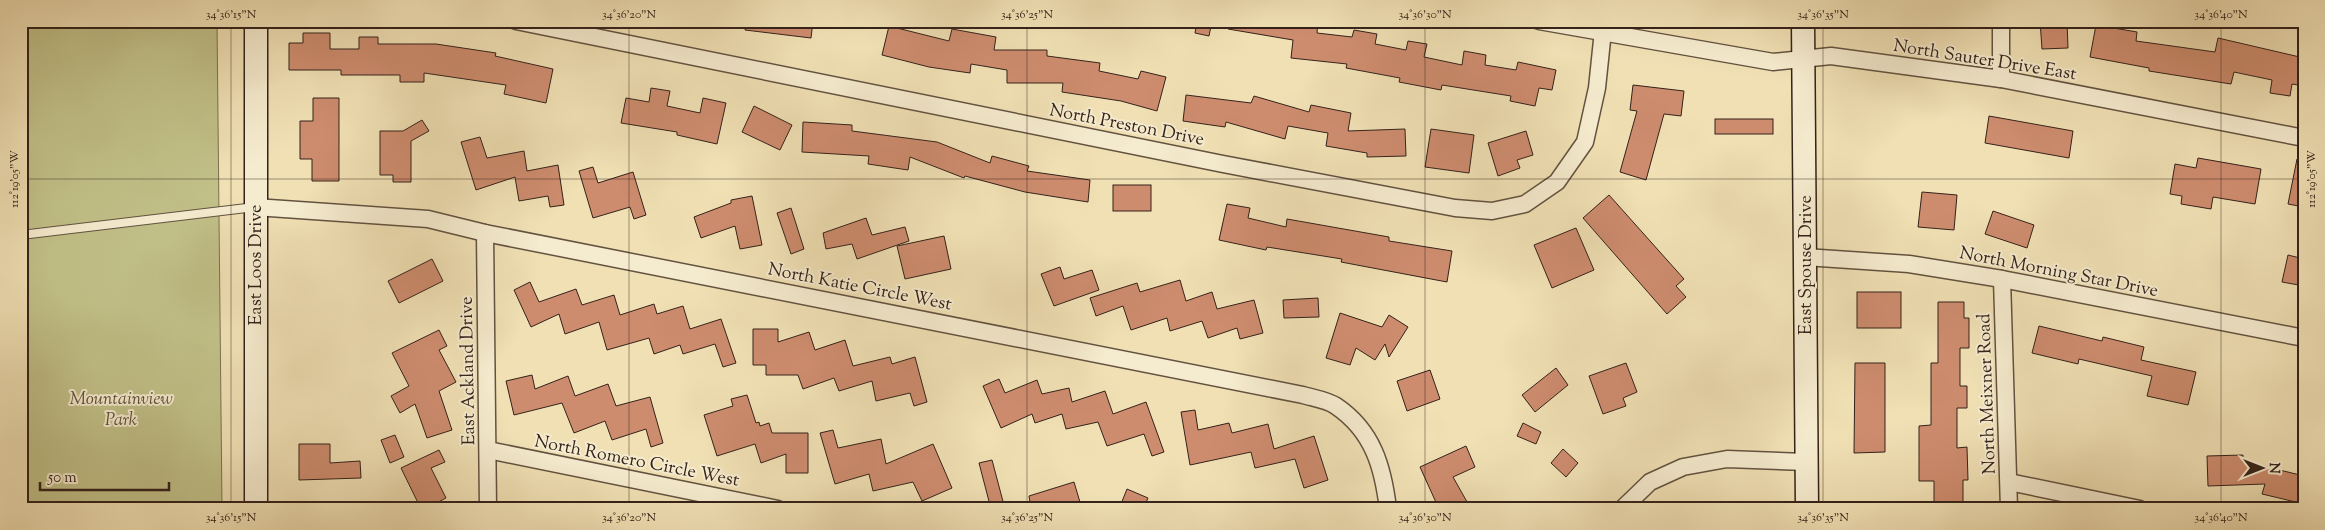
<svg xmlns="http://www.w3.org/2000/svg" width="2325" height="530" font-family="'Sorts Mill Goudy',serif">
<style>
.green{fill:#c1c088;stroke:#7a7151}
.building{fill:#cd8c6e;stroke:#34221a}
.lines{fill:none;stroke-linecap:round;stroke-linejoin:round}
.lane-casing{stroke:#635240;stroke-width:10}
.street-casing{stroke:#635240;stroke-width:19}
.secondary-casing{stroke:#34221a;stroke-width:25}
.lane{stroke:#f5ebce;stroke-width:8}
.street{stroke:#f5ebce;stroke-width:16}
.secondary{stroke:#f5ebce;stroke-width:22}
.ticks{fill:none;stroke:#34221a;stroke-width:1;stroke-opacity:0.45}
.labels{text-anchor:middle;stroke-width:4;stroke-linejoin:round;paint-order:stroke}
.street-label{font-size:18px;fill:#34221a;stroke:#f5ebce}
.park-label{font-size:18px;font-style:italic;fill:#5e513b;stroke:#f5ebce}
.neatline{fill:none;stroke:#34221a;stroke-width:2}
.ticks-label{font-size:12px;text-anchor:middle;fill:#34221a}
</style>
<rect width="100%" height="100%" fill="#f0e0b4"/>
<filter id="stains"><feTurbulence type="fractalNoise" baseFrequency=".004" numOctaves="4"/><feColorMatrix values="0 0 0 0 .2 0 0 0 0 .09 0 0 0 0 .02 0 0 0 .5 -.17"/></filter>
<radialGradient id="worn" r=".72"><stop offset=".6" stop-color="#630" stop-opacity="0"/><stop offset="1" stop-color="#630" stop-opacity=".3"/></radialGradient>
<path class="green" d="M21 21H217L222 509H21Z"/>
<g class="building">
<path d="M746 21H813L811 38 745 30Z"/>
<path d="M1197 21H1212L1209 36 1195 33Z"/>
<path d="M1228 21H1318L1317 33 1352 37 1354 30 1377 34 1375 44 1406 50 1408 41 1427 44 1424 57 1462 65 1464 51 1486 55 1485 65 1516 70 1518 62 1556 70 1552 90 1539 88 1535 106 1510 101 1511 96 1442 85 1441 90 1399 82 1400 78 1346 68 1347 64 1291 58 1293 40 1228 29Z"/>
<path d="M2040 21H2067L2068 48 2042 49Z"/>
<path d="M2096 25 2137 32 2136 41 2215 52 2218 38 2304 58V86L2292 84 2290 96 2270 93 2272 80 2234 72 2231 84 2149 71V68L2090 57Z"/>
<path d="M889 26 949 41 952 29 996 37 994 50H1047V56L1100 63 1099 71 1138 79 1141 71 1166 77 1157 111 1121 101 1062 92 1063 83H1007V70L971 64 970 73 929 67 882 55Z"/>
<path d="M303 33H330V49H359V37H378V44H436L496 53 495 56 553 69 546 103 504 94 506 85 424 73V82H400V75H341V70H289V43H303Z"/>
<path d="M1633 85 1684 91 1681 116 1664 114 1646 180 1620 172 1637 111 1630 110Z"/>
<path d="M651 88 670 91 667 106 700 113 703 98 726 103 717 144 677 135V132L621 123 626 98 649 102Z"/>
<path d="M1186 95 1251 103 1254 96 1309 112 1311 105 1351 113 1348 131 1405 129 1406 156 1367 157V153L1326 146 1328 133 1288 126 1285 139 1226 122 1225 127 1183 121Z"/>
<path d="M313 98H339V181H312V159H300V121H313Z"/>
<path d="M754 106 792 125 780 150 742 132Z"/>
<path d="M1989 116 2073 131 2069 158 1985 143Z"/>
<rect x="1715" y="119" width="58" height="15"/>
<path d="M422 120 429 131 411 141V182H393V175H380V131H403Z"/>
<path d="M803 122 852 125V131L937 142 990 163 992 156 1029 166 1027 171 1090 180 1088 202 1025 192 965 176 964 178 910 157 908 170 868 164 869 156 802 152Z"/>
<path d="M1431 129 1474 135 1469 173 1425 167Z"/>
<path d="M1526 131 1533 155 1517 160 1520 168 1498 176 1488 143Z"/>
<path d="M480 137 487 158 524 151 527 171 558 165 564 205 550 207 548 196 519 201 515 177 476 190 461 142Z"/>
<path d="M2198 158 2261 169 2255 204 2213 197 2211 209 2181 204 2182 196 2170 194 2175 164 2196 168Z"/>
<path d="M2297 159 2304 160V207L2288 204Z"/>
<path d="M593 167 598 183 633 172 646 215 634 219 630 207 593 218 579 171Z"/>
<rect x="1113" y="185" width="38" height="26"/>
<path d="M1922 192 1957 195 1954 230 1918 227Z"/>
<path d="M1609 195 1684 279 1676 286 1686 297 1667 314 1583 218Z"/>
<path d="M752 196 762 245 740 249 735 226 701 238 694 217 731 203V200Z"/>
<path d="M1227 204 1250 208 1248 218 1286 227 1287 219 1389 237V241L1452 251 1447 282 1341 262 1342 259 1267 247 1266 250 1219 240Z"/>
<path d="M791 208 804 249 791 254 777 213Z"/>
<path d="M1993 211 2034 225 2027 248 1985 234Z"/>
<path d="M866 218 872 235 905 227 909 241 857 259 852 244 826 249 823 233Z"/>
<path d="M1576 228 1594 270 1552 288 1534 245Z"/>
<path d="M944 236 951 269 905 279 897 246Z"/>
<path d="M2288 255 2304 259V286L2282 282Z"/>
<path d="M432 259 443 281 399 303 388 281Z"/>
<path d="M1060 267 1064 279 1092 270 1099 290 1054 306 1041 274Z"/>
<path d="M1180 280 1186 301 1212 292 1217 309 1254 300 1263 333 1240 339 1237 328 1208 338 1202 321 1170 331 1167 318 1131 330 1123 306 1096 316 1090 298 1137 283 1140 292Z"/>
<path d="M530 282 539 302 576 289 582 305 614 295 620 315 654 304 657 314 683 306 690 329 721 319 736 363 723 367 715 344 683 354 680 345 654 354 649 338 607 350 599 322 565 334 559 314 531 327 514 290Z"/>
<rect x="1857" y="292" width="44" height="36"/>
<path d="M1318 298 1319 317 1284 318 1283 300Z"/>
<path d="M1938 302H1964V318H1969V348H1960V386H1967V408H1957V448L1967 447 1968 480H1963V509H1934V481H1919V426L1931 425V363H1938Z"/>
<path d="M1340 313 1382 327 1389 315 1408 327 1389 357 1385 344 1375 360 1356 348 1350 365 1326 358Z"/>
<path d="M2039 326 2102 341 2103 337 2144 347 2141 360 2196 372 2188 405 2147 396 2152 376 2079 359 2078 364 2032 353Z"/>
<path d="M753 329H778V342L809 332 815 350 845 340 853 366 890 357 892 364 915 357 927 402 914 406 910 393 876 401 872 381 839 391 834 378 803 389 798 375H766V365H753Z"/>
<path d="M439 330 447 346 439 350 456 382 439 391 452 430 427 438 415 404 400 413 391 396 409 386 392 353Z"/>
<path d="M1626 363 1637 392 1623 398 1626 406 1603 414 1589 376Z"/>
<path d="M1855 363H1885V452L1854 453Z"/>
<path d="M1556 368 1568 385 1535 412 1522 395Z"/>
<path d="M1430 370 1440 399 1407 411 1397 381Z"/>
<path d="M532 375 535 389 568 376 575 396 608 384 616 406 650 397 663 443 651 447 646 429 612 440 605 421 574 433 562 403 514 415 506 381Z"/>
<path d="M999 379 1005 393 1037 380 1042 394 1069 388 1072 402 1105 391 1113 414 1146 402 1164 452 1152 456 1144 434 1107 446 1098 422 1066 429 1062 414 1035 423 1032 414 1001 428 983 386Z"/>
<path d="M747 395 756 423 759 422 760 426 769 423 772 433H808V473H786V454L761 463 755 444 717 456 704 415 733 406 731 399Z"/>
<path d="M1195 410 1198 430 1229 423 1232 433 1268 424 1274 449 1314 436 1328 480 1304 488 1295 459 1255 468 1251 452 1190 465 1181 412Z"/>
<path d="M1523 423 1541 432 1536 444 1517 436Z"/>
<path d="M833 430 838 448 881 439 886 464 933 444 952 488 922 501 913 482 873 491 869 474 835 484 820 433Z"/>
<path d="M395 435 404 457 390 463 381 440Z"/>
<path d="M299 444H330V463L360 461 361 478 299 480Z"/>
<path d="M1466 446 1475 467 1453 477 1471 509H1439L1420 467Z"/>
<path d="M1563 449 1578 463 1566 477 1551 463Z"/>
<path d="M439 450 445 462 431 468 446 498 425 509H421L401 468Z"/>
<path d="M2243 455V462H2251V463L2304 476V504L2262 494 2265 484 2208 486 2207 456Z"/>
<path d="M992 460 1005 509H991L979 463Z"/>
<path d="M1074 482 1082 509H1031L1029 496Z"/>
<path d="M1127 489 1148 498 1143 509H1119Z"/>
</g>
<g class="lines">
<defs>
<path id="lane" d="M21 235 255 207"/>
<g id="street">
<path d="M516 21 1223 164 1455 208 1492 211 1525 204 1557 182 1585 142 1597 88 1604 21"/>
<path d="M1539 21 1773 62 1831 56 2001 79 2304 138"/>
<path d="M2001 79V21"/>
<path d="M255 207 428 219 485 233 1303 395C1313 398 1327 400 1336 406 1373 431 1383 467 1388 509"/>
<path d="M485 233 488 509"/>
<path d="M1805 257 1909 264 2002 279 2304 338"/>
<path d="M2002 279 2009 509"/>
<path d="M488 450 778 509"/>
<path d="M2009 482 2140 509"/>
<path d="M1622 509 1650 482 1683 467 1727 459 1806 462"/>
</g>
<g id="secondary">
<path d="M256 21V509"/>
<path d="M1803 21 1807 509"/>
</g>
</defs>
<use href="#lane" class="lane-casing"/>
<use href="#street" class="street-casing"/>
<use href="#secondary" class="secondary-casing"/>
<use href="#lane" class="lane"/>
<use href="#street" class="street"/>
<use href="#secondary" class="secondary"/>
</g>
<path class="ticks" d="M231 21V509M629 21V509M1027 21V509M1425 21V509M1823 21V509M2221 21V509M21 179H2304M21 508H2304"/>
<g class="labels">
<g class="street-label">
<text transform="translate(1985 59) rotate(9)" y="6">North Sauter Drive East</text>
<text transform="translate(1127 124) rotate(11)" y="6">North Preston Drive</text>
<text transform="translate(255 265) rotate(-90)" y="6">East Loos Drive</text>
<text transform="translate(1805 265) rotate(-90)" y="6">East Spouse Drive</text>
<text transform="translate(2059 271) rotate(11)" y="6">North Morning Star Drive</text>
<text transform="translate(860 286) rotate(11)" y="6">North Katie Circle West</text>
<text transform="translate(467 371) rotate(-91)" y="6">East Ackland Drive</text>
<text transform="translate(1986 394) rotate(-92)" y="6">North Meixner Road</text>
<text transform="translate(637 460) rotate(11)" y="6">North Romero Circle West</text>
</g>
<g class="park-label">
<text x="121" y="404">Mountainview<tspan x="121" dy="21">Park</tspan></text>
</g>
</g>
<rect width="2325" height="530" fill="none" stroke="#f0e0b4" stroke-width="55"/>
<g transform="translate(2262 468) rotate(90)" stroke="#f5ebce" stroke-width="4" paint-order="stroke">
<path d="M0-4L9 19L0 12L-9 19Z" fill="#34221a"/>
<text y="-8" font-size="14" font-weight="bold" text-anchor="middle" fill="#34221a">N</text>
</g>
<path d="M40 482v8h129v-8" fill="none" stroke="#34221a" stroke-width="2.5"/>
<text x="48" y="482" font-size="15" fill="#34221a" stroke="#f5ebce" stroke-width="4" paint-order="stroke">50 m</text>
<rect x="28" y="28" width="2270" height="474" class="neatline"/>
<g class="ticks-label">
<text x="231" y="18">34°36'15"N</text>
<text x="629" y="18">34°36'20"N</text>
<text x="1027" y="18">34°36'25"N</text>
<text x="1425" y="18">34°36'30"N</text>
<text x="1823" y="18">34°36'35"N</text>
<text x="2221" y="18">34°36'40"N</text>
<text transform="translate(2311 179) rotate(-90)" y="4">112°19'05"W</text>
<text transform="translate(14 179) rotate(-90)" y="4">112°19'05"W</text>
<text x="231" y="521">34°36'15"N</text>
<text x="629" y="521">34°36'20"N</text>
<text x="1027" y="521">34°36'25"N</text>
<text x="1425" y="521">34°36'30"N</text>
<text x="1823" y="521">34°36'35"N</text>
<text x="2221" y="521">34°36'40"N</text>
</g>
<rect width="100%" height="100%" filter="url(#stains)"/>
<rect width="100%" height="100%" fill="url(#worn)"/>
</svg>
